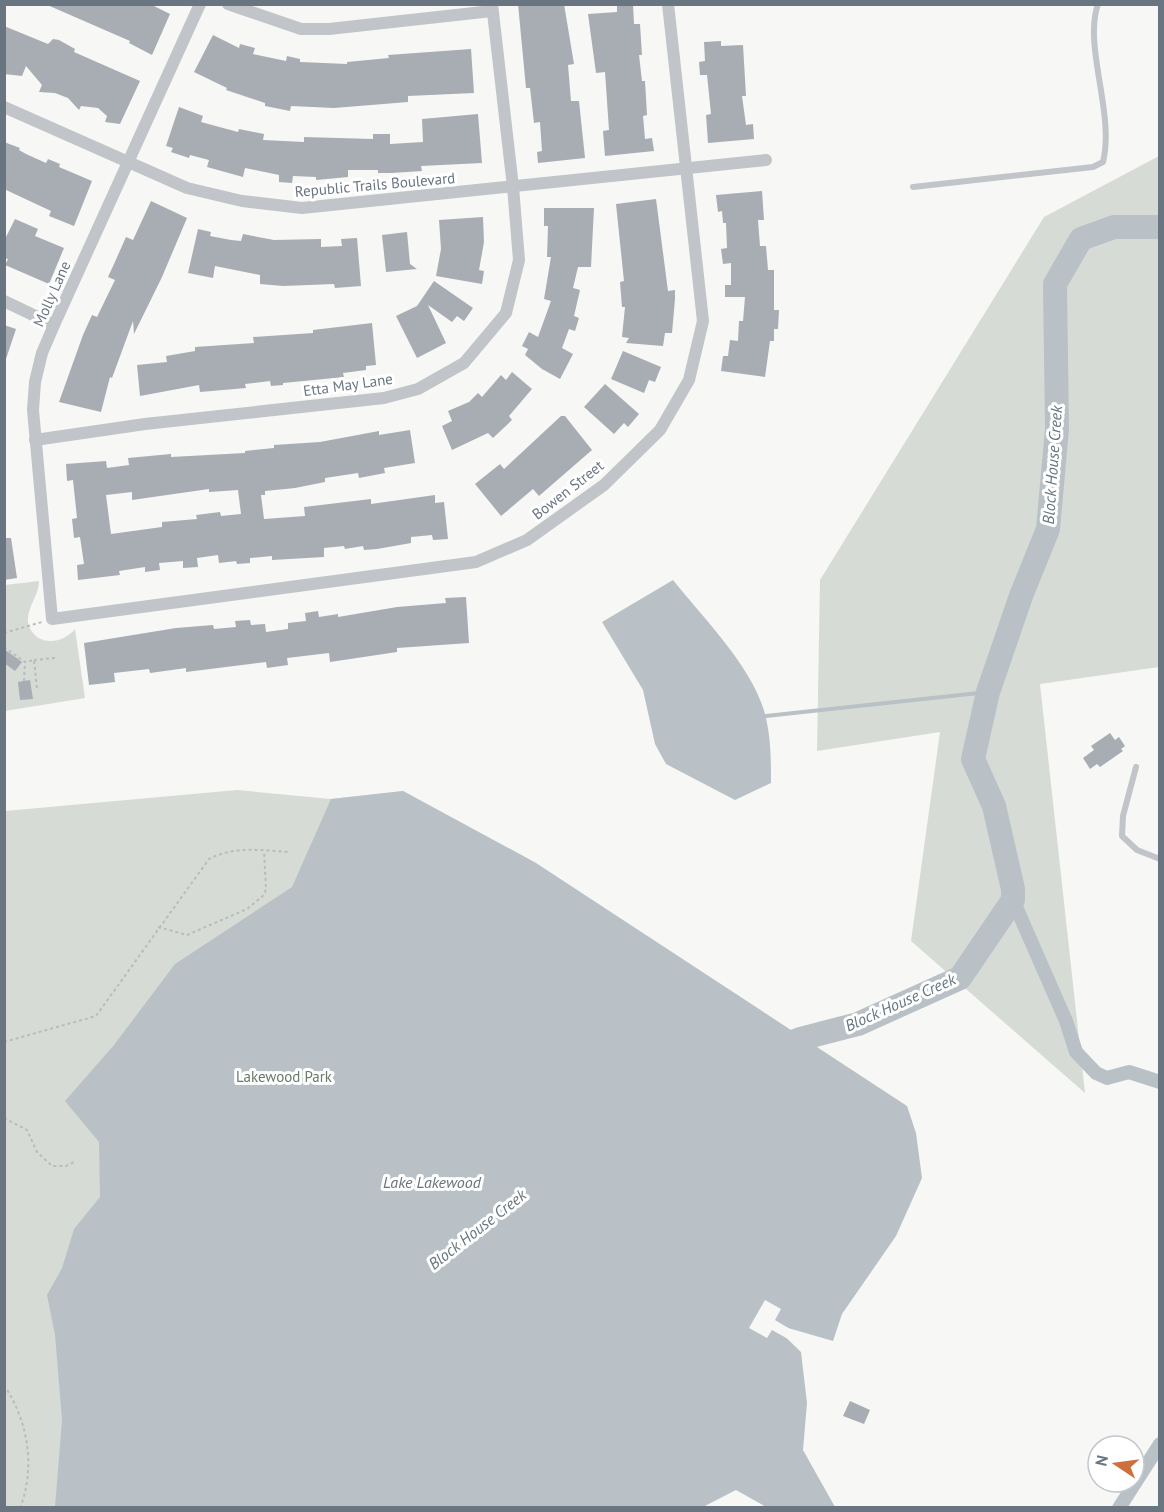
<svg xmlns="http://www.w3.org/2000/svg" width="1164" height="1512" font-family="'PT Sans',sans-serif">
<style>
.green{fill:#d6dcd5}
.water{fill:#b9c1c6}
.pier{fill:#f7f7f5}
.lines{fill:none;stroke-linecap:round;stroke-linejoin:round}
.stream{stroke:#b9c1c6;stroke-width:4}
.canal{stroke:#b9c1c6;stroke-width:14}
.river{stroke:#b9c1c6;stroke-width:24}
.building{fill:#a7adb3;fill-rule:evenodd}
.path{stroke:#b9bbbe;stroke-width:2;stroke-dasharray:3 3;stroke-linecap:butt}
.service{stroke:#c1c4c8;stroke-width:6}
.minor{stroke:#c1c4c8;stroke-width:12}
.labels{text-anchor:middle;stroke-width:6;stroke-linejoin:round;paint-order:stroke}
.street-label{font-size:15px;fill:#6a7582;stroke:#fff}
.park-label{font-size:15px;fill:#6a7a68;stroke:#fff}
.water-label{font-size:16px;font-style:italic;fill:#66757e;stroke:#fff}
</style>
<rect width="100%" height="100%" fill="#f7f7f5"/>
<g class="green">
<path d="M1159 156V667L1040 684 1085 1093 911 941 940 732 817 751 820 580 1044 217Z"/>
<path d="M39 581C39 597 24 610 29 626 37 647 63 644 75 629L85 698 5 711V585Z"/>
<path d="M237 790 331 799 403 791 536 863 298 1507 5 1508V811Z"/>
</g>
<g class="water">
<path d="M673 580C704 619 755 669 766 718 771 740 771 761 771 783L735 800 666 764 655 744 643 690 602 622Z"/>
<path d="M403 791 536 863 907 1106 916 1133 922 1178 896 1236 842 1314 833 1341 771 1323 801 1352 807 1403 803 1450 835 1507H766L736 1490 701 1508 55 1507 62 1420 55 1335 47 1295 62 1268 74 1229 100 1197 99 1142 65 1101 114 1045 175 964 292 887 331 799Z"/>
</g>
<path class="pier" d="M765 1300 781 1309 775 1320 800 1335 781 1329 797 1344 772 1330 767 1338 749 1328Z"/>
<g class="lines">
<path class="stream" d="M766 716 988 692"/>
<g class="canal">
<path d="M1013 900 1066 1021 1076 1052 1096 1073 1107 1078 1129 1072 1160 1082"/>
<path d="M1119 1508 1160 1444"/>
</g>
<path class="river" d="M776 1049 800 1039 858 1024 960 978 1013 900V889L994 806 973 759 988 692 1021 596 1048 529 1057 429 1055 284 1081 239 1114 227H1160"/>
</g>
<g class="building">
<path d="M45 4H150L170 14 152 55 129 43 130 41Z"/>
<path d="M518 4H564L574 64 568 65 571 101H579L585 158 538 163 537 152 542 151 540 122 534 123 530 88H526Z"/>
<path d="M633 4 634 24H640L642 55H639L642 81H645L647 115 643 116 645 139 652 138 654 151 605 156 603 131 609 130 605 72 596 73 588 14 617 12V5Z"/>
<path d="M4 26 48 44 53 39 59 40 75 49 74 52 140 81 120 124 105 122 107 116 98 108 81 106 79 110 68 98 55 93 39 92 42 85 26 66 22 76 4 74Z"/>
<path d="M213 35 239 48 240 44 255 48 253 54 286 61 287 56 300 59V62L347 64V62L389 58 388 55 471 49 474 93 408 96V102L334 108 291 106 290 111 265 106V103L226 90 227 88 194 72Z"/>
<path d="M721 41V46L743 45 746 96H742L746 125 753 124 754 139 708 143 706 115 711 114 707 75H700L699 62 705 61 704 42Z"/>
<path d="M179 107 203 116 201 122 238 132 239 129 264 134 263 140 304 142V137L373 139V134H390V144L423 142 422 119 478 114 482 163 421 166 422 171 391 173H378V170H348V177L316 180V177L293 176 292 183 279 182V175L245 168 243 177 207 167 209 160 190 155 189 158 171 152 173 148 166 146Z"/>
<path d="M4 142 20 148 19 150 26 154 46 163 48 159 60 164 59 167 92 181 74 226 49 216 51 211 4 189Z"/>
<path d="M762 191 764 220H758L760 246H766L768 270H774V310H779L778 329H774V341H770L765 377 721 371 723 356H728L730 340 738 341 739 321H743L745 297H725V285H731V263L723 264 721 249 727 248 726 223H723L722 211 718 212 716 195Z"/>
<path d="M656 199 668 291 675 290V299L672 333H665L663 346 626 343 629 338 622 337 625 307H622L620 282 624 281 616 204Z"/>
<path d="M151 201 187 218 162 277 134 334 133 321 112 378 110 377 101 412 59 402 83 335 92 315 97 317 115 280 108 277 114 264 126 237 133 240Z"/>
<path d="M544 208H594L591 267H578L573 288 580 290 574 316 579 318 575 331 569 329 562 348 573 354 560 379 542 369 525 355 528 349 522 346 529 332 538 337 551 301 544 299 551 257H547L548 226H544Z"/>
<path d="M483 217 484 242 479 270 484 271 482 284 436 276 441 249 439 220Z"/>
<path d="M15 219 38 229 35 236 64 248 49 284 5 265 8 259 4 258V241Z"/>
<path d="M198 229 211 232 210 236 231 240 241 241 243 234 274 240 321 239V247L342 246 341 239 357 238 361 286 335 288 334 284 283 286 260 284V275L215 266 213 278 188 273Z"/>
<path d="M407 232 410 264 417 269 386 272 382 235Z"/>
<path d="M434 281 473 308 464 321 457 316 452 322 428 305 446 343 417 358 396 316 417 306Z"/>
<path d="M372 323 376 365 366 366V370L343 373 344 377 283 383V385L271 386 270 381 245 384 246 388 200 392 199 385 140 396 137 365 167 362 166 356 195 351V347L254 343 253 337 313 333V330Z"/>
<path d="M4 325 16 329 6 359H4Z"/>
<path d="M623 351 661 367 655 382 649 380 644 393 611 379Z"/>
<path d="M512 372 532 389 509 416 512 420 493 438 488 433 452 450 442 426 452 421 448 411 469 402 478 393 482 397 501 375 506 380Z"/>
<path d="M605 384 639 414 628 427 624 423 614 434 584 407Z"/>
<path d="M561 416H565L592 450 539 496 533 489 501 516 475 484 500 464 504 469Z"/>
<path d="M410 430 415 463 384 468 385 473 359 478 358 473 325 478V482L295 488 265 491V495H261L264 519 305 516 304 507 371 499V504L435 495V503L444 502 448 539 433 540 432 535 411 537V543L377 549 364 550 363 546 345 549 344 546 324 548V557L272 560V556L250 558V563L237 564 236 561 219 563 218 555 197 558 198 567 183 568V561L159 563 160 570 145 572V567L119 571 120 575 78 580 77 565 84 564 80 537 74 538 72 519 77 518 73 480 67 481 66 464 106 461 107 468 129 465 128 458 171 454V457L245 453V451L274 448V445L320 442 379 431V435ZM209 489V492L238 490 241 514 221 516 220 512 196 515 197 519 162 522V527L111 534 106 495 132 492V500Z"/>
<path d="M4 538H11L17 578 4 580Z"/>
<path d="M466 597 469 643 397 648V652L330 662 329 653 287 658 288 665 267 668 266 662 186 672V668L150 673 149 669 114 673 115 682 89 685 84 643 176 628 213 625 214 629 236 627 235 621 250 620 251 625 265 624 266 632 288 629V623L306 621 305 613 318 611 319 617 338 614V617L397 607 446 603 445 598Z"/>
<path d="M4 649 22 662 15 671 4 663Z"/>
<path d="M30 680 33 699 20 700 18 682Z"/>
<path d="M1110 733 1115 740 1119 737 1125 746 1121 749 1123 751 1100 767 1097 764 1090 769 1083 758 1094 750 1091 746Z"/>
<path d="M850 1401 870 1410 864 1424 843 1416Z"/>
</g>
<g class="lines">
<g class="path">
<path d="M4 633 42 622"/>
<path d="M4 647 25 662 34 660 37 689"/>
<path d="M34 660 55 658"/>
<path d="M24 681 25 662"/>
<path d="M158 927 187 935 247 909 264 895 266 889 264 851"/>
<path d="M4 1042 96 1016 209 859C234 846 261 850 288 852"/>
<path d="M4 1118 27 1130 37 1152 52 1166H66L74 1162"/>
<path d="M4 1385C28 1421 36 1467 20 1508"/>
</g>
<g class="service">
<path d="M913 187 1093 167 1103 162C1115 113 1083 46 1098 4"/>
<path d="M1136 767 1123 816 1122 836 1137 850 1160 859"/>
</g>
<g class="minor">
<path d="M200 4 54 325 42 353 35 382 33 410 52 619 476 562 527 540 604 485 660 430 689 380 703 321 668 4"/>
<path d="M228 4 301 29H329L492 11"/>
<path d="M4 107 187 188 242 201 302 208 766 160"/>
<path d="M4 301 54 325"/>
<path d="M35 440 145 424 384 398 418 389 464 363 506 313 519 260 513 187 492 4"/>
</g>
</g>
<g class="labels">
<g class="street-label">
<text transform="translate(375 185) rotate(-5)" y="5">Republic Trails Boulevard</text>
<text transform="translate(52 294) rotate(-66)" y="5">Molly Lane</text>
<text transform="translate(348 385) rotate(-8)" y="5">Etta May Lane</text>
<text transform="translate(568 490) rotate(-38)" y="5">Bowen Street</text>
</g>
<g class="park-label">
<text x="284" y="1082">Lakewood Park</text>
</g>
<g class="water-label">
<text transform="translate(1052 465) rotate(-86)" y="6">Block House Creek</text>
<text transform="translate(900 1002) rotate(-24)" y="6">Block House Creek</text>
<text x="432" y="1188">Lake Lakewood</text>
<text transform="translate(477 1229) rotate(-38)" y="6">Block House Creek</text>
</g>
</g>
<rect width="1164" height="1512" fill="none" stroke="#6a7582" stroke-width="12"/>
<g transform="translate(1116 1464) rotate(283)"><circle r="28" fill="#ffffff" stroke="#c3c8cd" stroke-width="1.5"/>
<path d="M0-4.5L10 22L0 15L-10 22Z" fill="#cf6f3d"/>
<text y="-9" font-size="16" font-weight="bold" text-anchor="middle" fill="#6a7582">N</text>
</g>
</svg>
